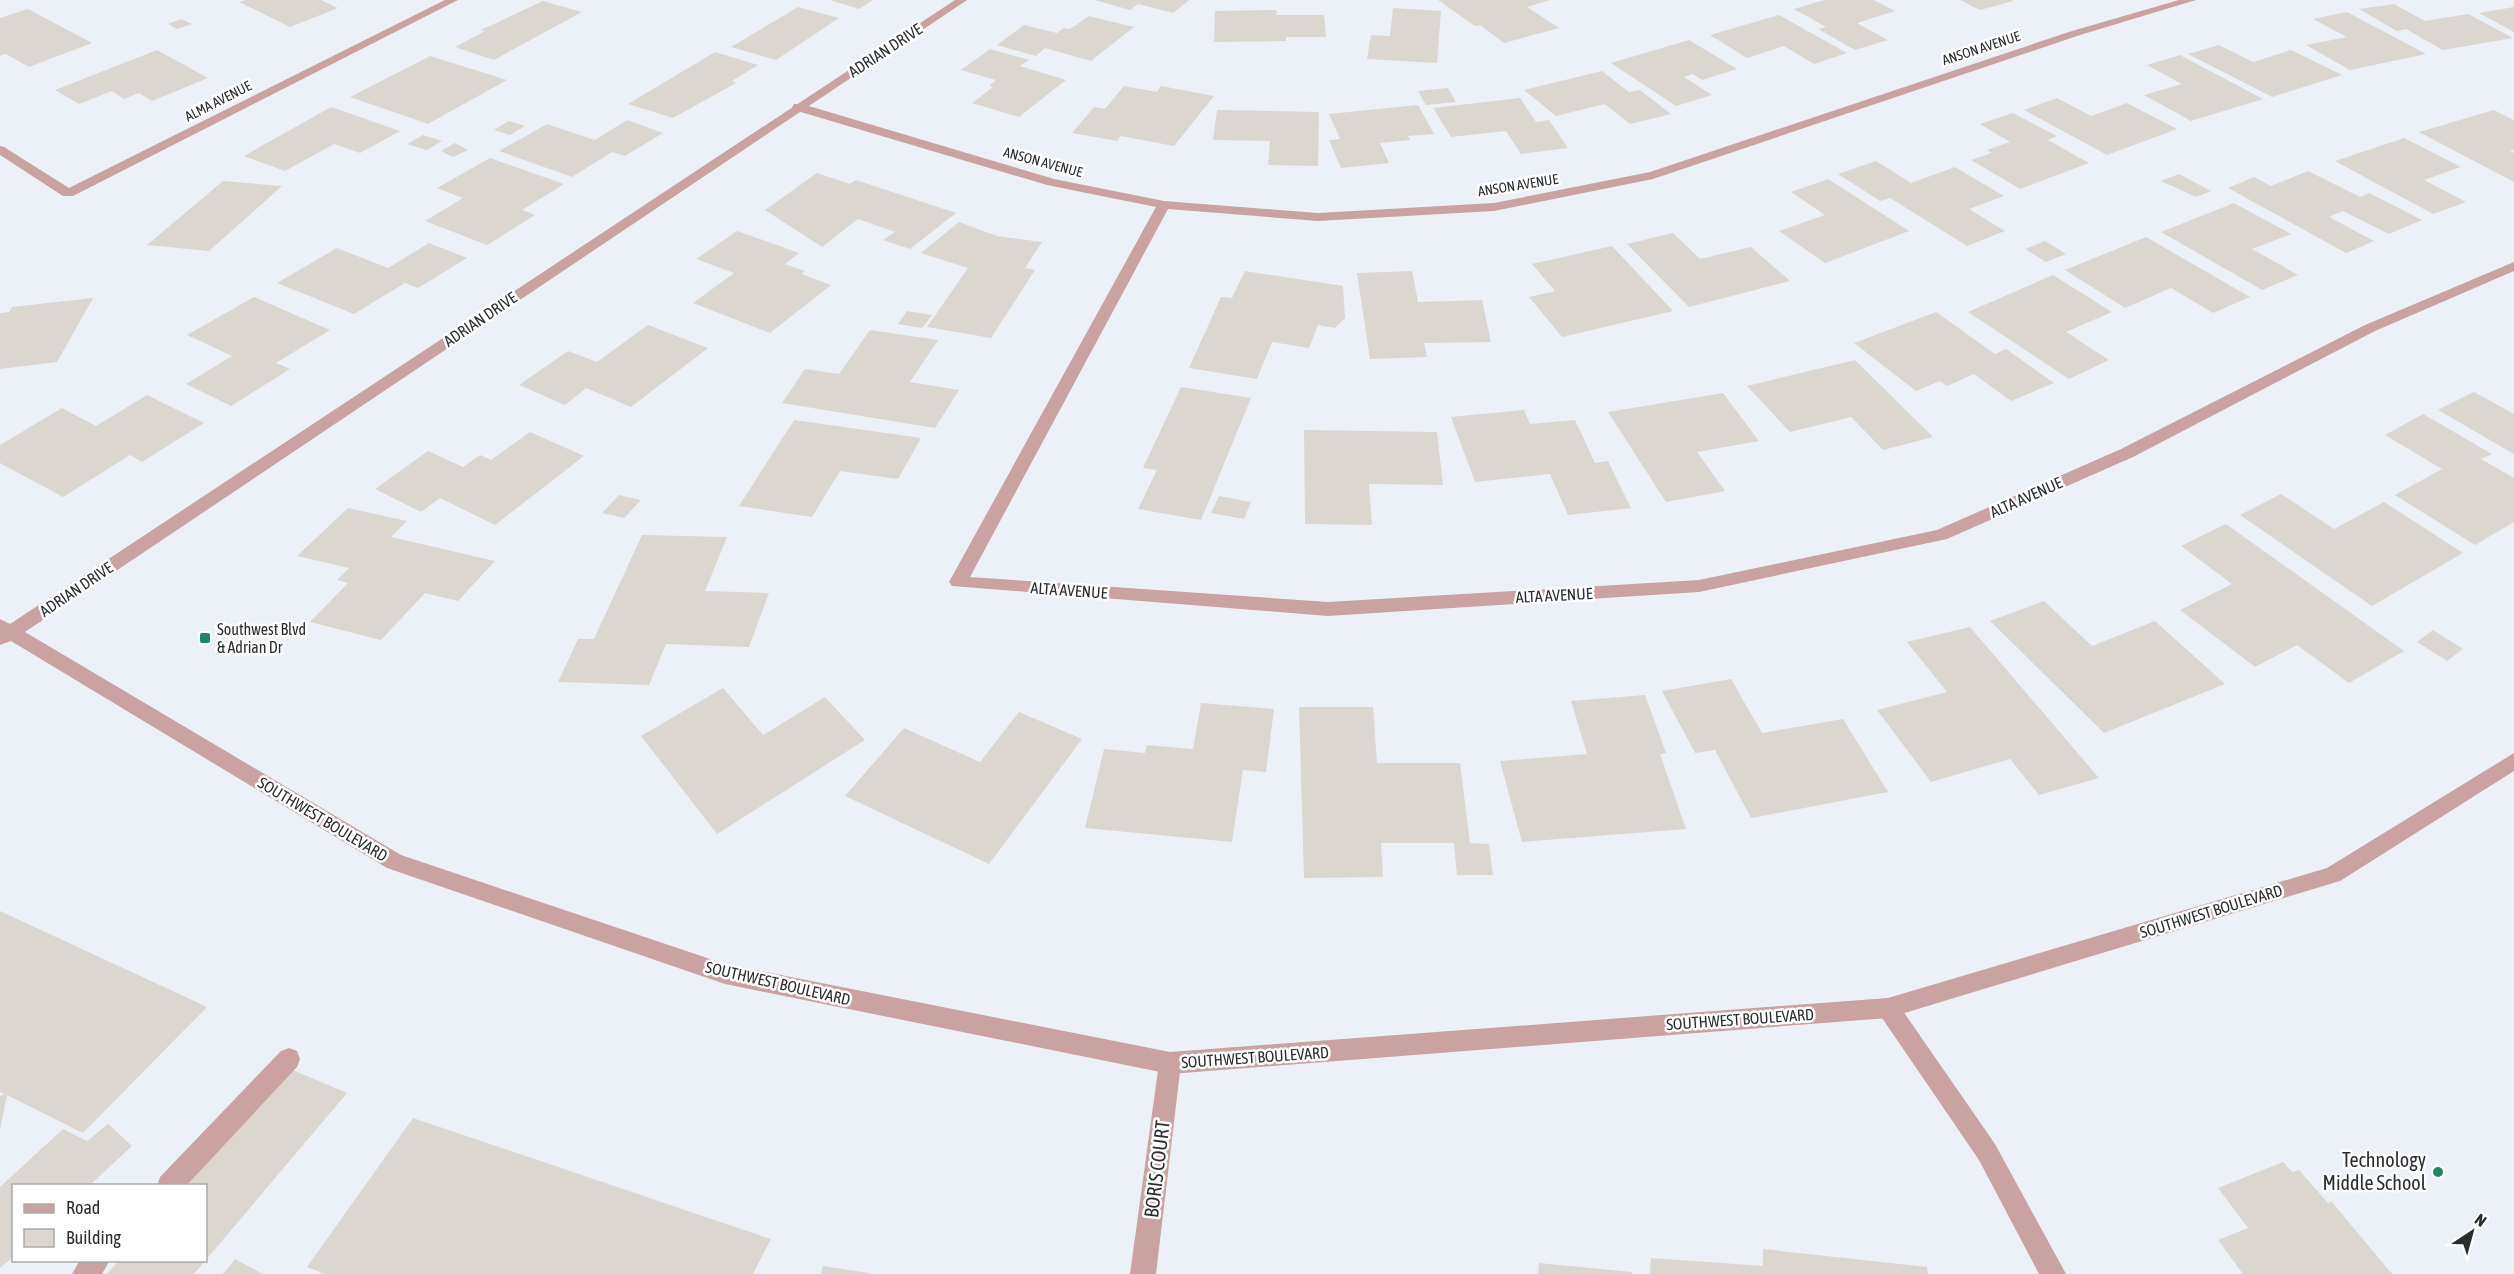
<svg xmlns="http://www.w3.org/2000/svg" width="2514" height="1274" font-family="'Asap Condensed',sans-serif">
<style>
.building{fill:#dcd6d1}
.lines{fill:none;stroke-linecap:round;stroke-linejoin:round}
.service{fill:#caa2a1;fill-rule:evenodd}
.minor{fill:#caa2a1;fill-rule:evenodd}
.tertiary{fill:#caa2a1;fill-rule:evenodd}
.poi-dot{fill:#1c8765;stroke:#fefefe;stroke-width:2}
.labels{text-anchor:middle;stroke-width:5;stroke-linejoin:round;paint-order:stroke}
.far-street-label{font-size:14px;fill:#2a2c2e;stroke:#fefefe}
.street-label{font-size:16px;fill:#2a2c2e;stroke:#fefefe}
.poi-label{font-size:16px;fill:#2a2c2e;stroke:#fefefe;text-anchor:start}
.near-poi-label{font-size:20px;fill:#2a2c2e;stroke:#fefefe;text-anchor:end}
.near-street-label{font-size:20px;fill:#2a2c2e;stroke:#fefefe}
</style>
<rect width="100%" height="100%" fill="#ecf1f7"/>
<g class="building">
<path d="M245 0H321L338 8 290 27 239 2Z"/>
<path d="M830 0H873L859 9Z"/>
<path d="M1095 0H1189L1173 13 1138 4 1130 10Z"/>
<path d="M1438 0H1550L1527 7 1559 28 1504 43 1480 25 1475 26Z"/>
<path d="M1824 0H1874L1895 11 1857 23 1888 40 1855 50 1818 29 1826 27 1794 9Z"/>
<path d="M1960 0H2013V1L1980 10Z"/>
<path d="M543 1 582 12 494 60 455 47 485 31 481 30Z"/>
<path d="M2394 4 2425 21 2468 14 2513 38 2443 50 2406 29 2397 31 2359 9Z"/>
<path d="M798 7 839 18 776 60 731 47Z"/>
<path d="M2514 7V32L2479 13Z"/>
<path d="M1393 8 1441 11 1437 63 1367 59 1371 35 1390 36Z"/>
<path d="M28 9 92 43 29 67 6 54 0 56V18Z"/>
<path d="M1277 10 1276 15H1324L1326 37H1286V41L1214 42 1215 11Z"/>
<path d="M2347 12 2398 39 2426 54 2350 70 2306 45 2347 37 2313 19Z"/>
<path d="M1779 15 1847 53 1814 64 1784 46 1747 58 1710 35Z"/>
<path d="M1089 16 1134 27 1091 61 1045 48 1036 56 997 45 1024 25 1057 33 1064 28 1070 29Z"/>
<path d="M181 19 192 24 177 29 168 24Z"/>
<path d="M1689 40 1737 69 1702 80 1693 74 1684 77 1712 95 1676 106 1611 63Z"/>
<path d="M2219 45 2253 62 2291 50 2342 75 2272 97 2188 54Z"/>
<path d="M990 49 1029 60 1020 66 1066 80 1019 117 972 103 993 87 989 86 996 80 961 70Z"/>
<path d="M157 50 208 78 152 101 139 93 124 99 112 91 79 104 55 90Z"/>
<path d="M715 52 758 65 732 81 736 83 673 118 628 104Z"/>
<path d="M2180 55 2263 99 2191 121 2144 95 2182 84 2147 65Z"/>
<path d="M430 56 507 80 428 124 350 97Z"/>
<path d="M1602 71 1629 92 1640 90 1671 114 1630 124 1605 104 1556 116 1524 90Z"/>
<path d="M1124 86 1157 92 1161 86 1214 96 1174 146 1121 136 1117 141 1072 133 1094 107 1105 109Z"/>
<path d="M1448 88 1456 102 1426 105 1418 91Z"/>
<path d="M1520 98 1536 122 1549 120 1568 148 1521 154 1506 131 1451 137 1433 108Z"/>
<path d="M2057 98 2091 116 2127 103 2177 129 2107 155 2024 110Z"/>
<path d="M1418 105 1434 134 1408 136 1410 140 1380 143 1389 163 1341 168 1329 140 1340 139 1329 114Z"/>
<path d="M331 107 400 131 360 153 334 144 285 171 244 156Z"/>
<path d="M1217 110 1319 112 1318 166 1268 165 1270 141 1213 140Z"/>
<path d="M2494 110 2514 120V150L2510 151 2514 153V182L2419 132Z"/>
<path d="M2013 113 2057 136 2048 140 2089 163 2020 189 1971 160 1992 153 1987 150 2010 142 1980 124Z"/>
<path d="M627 120 663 133 625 156 612 152 572 177 499 151 547 124 595 140Z"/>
<path d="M509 121 525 126 510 135 494 130Z"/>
<path d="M423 135 442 141 427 150 407 144Z"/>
<path d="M2404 138 2461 167 2424 180 2466 202 2433 214 2335 161Z"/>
<path d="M455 143 468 150 453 157 441 151Z"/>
<path d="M490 158 564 184 522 210 535 215 487 245 425 221 463 198 437 188Z"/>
<path d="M1876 161 1911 183 1955 167 2004 196 1969 209 2005 231 1967 246 1890 198 1880 201 1838 174Z"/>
<path d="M2308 171 2360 197 2369 193 2422 220 2389 234 2343 211 2333 215 2329 217 2374 241 2346 253 2228 188 2254 177 2271 186Z"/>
<path d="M817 173 850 184 856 180 956 213 910 249 883 240 895 232 858 219 822 247 765 210Z"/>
<path d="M2179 174 2211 191 2196 197 2161 181Z"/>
<path d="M1828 179 1909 231 1825 263 1779 231 1825 215 1791 192Z"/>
<path d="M223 181 282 186 209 251 147 245Z"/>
<path d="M2234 203 2291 234 2252 249 2298 275 2262 290 2161 232Z"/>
<path d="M959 222 997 236 1042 242 1025 268 1035 270 991 338 927 327 968 268 921 253Z"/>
<path d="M737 231 799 253 785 264 805 271 801 274 831 285 770 333 693 303 734 273 696 259Z"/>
<path d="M1673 233 1700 259 1751 247 1790 281 1689 307 1627 244Z"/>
<path d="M2146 237 2250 297 2213 313 2171 288 2125 308 2065 270Z"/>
<path d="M2045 241 2066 254 2046 262 2025 249Z"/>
<path d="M429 243 467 258 418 288 405 283 354 314 277 283 337 248 388 268Z"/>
<path d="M1612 246 1673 311 1562 337 1529 297 1555 291 1532 264Z"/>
<path d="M1245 271 1343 286 1345 318 1335 328 1318 325 1309 348 1272 342 1257 379 1189 368 1221 297 1232 298Z"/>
<path d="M1412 271 1418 302 1482 300 1491 342 1424 343 1427 357 1370 359 1357 273Z"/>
<path d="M2053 275 2112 312 2066 332 2109 360 2069 379 1968 312Z"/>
<path d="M254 297 330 330 276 363 290 369 231 406 186 384 232 356 187 335Z"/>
<path d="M93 298 57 362 0 369V313L9 312 12 307Z"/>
<path d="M907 311 932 315 922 328 898 324Z"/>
<path d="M1936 312 1995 354 2006 349 2054 383 2011 401 1974 374 1947 386 1940 381 1916 391 1854 343Z"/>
<path d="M648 325 708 348 631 407 586 388 565 405 519 385 568 351 597 362Z"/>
<path d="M870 330 938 340 910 382 959 390 935 428 782 403 805 369 839 374Z"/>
<path d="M1855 360 1933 437 1883 450 1851 417 1790 432 1747 386Z"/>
<path d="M1181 387 1251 398 1201 520 1138 509 1157 470 1143 468Z"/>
<path d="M2474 392 2514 414V454L2438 410Z"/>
<path d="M1723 393 1759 441 1697 452 1725 491 1666 502 1608 412Z"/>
<path d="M147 395 204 423 142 462 130 455 63 497 0 463V445L62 408 96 426Z"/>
<path d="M1524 410 1530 424 1575 420 1595 463 1608 461 1631 508 1568 515 1550 474 1475 482 1451 417Z"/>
<path d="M2423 414 2492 454 2481 459 2514 478V522L2475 545 2395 495 2442 469 2385 435Z"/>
<path d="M794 420 921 438 898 479 840 471 812 517 739 506Z"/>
<path d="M1304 430 1437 432 1443 485 1369 484 1372 525 1305 524Z"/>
<path d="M530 432 584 456 495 525 440 498 421 512 375 489 428 451 463 467 480 455 491 460Z"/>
<path d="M2281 494 2334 529 2384 502 2463 553 2372 606 2240 515Z"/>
<path d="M619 495 641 500 624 518 602 513Z"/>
<path d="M1219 496 1251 502 1244 519 1211 513Z"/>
<path d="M348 508 407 521 391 537 495 561 458 601 425 593 381 640 310 622 348 583 337 580 349 568 297 556Z"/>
<path d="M2226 524 2404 651 2349 683 2297 645 2255 667 2180 610 2232 584 2181 546Z"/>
<path d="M642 535 727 537 705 591 769 593 749 647 666 644 649 685 558 682 578 639H594Z"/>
<path d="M2044 601 2092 646 2155 621 2225 684 2104 733 1990 621Z"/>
<path d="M1970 627 2099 778 2039 795 2010 759 1931 782 1877 710 1947 692 1907 642Z"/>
<path d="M2433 630 2463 649 2447 661 2417 642Z"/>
<path d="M1731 679 1762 733 1843 719 1888 792 1751 818 1715 750 1695 753 1662 691Z"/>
<path d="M723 688 763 735 825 697 865 740 717 834 641 736Z"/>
<path d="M1645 695 1666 753 1660 754 1686 829 1522 842 1500 761 1587 754 1571 701Z"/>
<path d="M1201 703 1274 709 1266 772 1243 770 1232 842 1085 828 1104 749 1145 753 1147 745 1193 749Z"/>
<path d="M1299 707H1373L1377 763H1460L1470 843 1489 844 1493 875H1457L1454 843H1381L1383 877 1304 878Z"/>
<path d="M1019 712 1082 739 989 864 845 796 904 728 980 762Z"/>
<path d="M0 911 207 1007 83 1133 7 1095 0 1130V1096L5 1094 0 1092Z"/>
<path d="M288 1068 347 1093 194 1274H107L119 1260H206V1186H185Z"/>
<path d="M413 1118 771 1239 753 1274H325L307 1267Z"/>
<path d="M108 1124 132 1146 89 1186H14V1256L0 1268V1187L63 1129 87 1141Z"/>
<path d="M2283 1162 2292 1172 2299 1170 2328 1203 2332 1202 2392 1274H2243L2218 1240 2248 1228 2218 1188Z"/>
<path d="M1763 1249 1927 1267 1928 1274H1650L1651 1258 1763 1266Z"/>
<path d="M235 1259 263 1274H223Z"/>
<path d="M1539 1263 1632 1272V1274H1538Z"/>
<path d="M823 1266 869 1273V1274H821Z"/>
</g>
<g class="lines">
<g class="service">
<path d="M1888 998 1896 1001 1995 1144 2066 1274H2039L1979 1160 1880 1015 1877 1008 1880 1001Z"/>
<path d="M289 1048 297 1051 300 1059 297 1067 186 1186H157L160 1177 281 1051Z"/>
<path d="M80 1260H110L102 1274H72Z"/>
</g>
<g class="minor">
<path d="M445 0H458L73 196H63L0 155V146L4 147 69 188Z"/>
<path d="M2179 0H2196L2080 35 1653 179 1494 211 1318 221 1168 209 970 577 1328 602 1699 580 1937 530 2121 449 2365 325 2514 262V271L2375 331 2133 457 1947 539 1699 592 1328 616 952 586 949 582 1156 207 1047 185 794 110 792 107 794 104H802L1054 179 1164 201 1318 213 1494 203 1650 172 2072 31Z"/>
<path d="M1170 1052 1178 1055 1181 1063 1156 1274H1130L1159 1063 1162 1055Z"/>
</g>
<path class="tertiary" d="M955 0H967L25 632 401 855 725 964 1170 1052 1888 998 2327 868 2514 753V771L2340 881 1888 1018 1170 1074 725 984 387 868 11 641 0 645V619L10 624Z"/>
</g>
<g class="poi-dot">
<rect x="199" y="632" width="12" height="12" rx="3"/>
<circle cx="2438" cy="1172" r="6"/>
</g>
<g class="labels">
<g class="far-street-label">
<text transform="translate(1981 48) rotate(-18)" y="5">ANSON AVENUE</text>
<text transform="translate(218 101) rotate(-27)" y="5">ALMA AVENUE</text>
<text transform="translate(1043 162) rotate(15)" y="5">ANSON AVENUE</text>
<text transform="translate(1518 185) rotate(-9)" y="5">ANSON AVENUE</text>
</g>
<g class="street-label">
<text transform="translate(885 50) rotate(-33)" y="6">ADRIAN DRIVE</text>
<text transform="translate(480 319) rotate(-34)" y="6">ADRIAN DRIVE</text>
<text transform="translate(2026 497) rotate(-24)" y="6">ALTA AVENUE</text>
<text transform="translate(76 589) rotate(-34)" y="6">ADRIAN DRIVE</text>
<text transform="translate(1069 590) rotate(4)" y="6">ALTA AVENUE</text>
<text transform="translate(1554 595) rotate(-3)" y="6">ALTA AVENUE</text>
<text transform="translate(323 819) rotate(31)" y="6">SOUTHWEST BOULEVARD</text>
<text transform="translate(2211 911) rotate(-17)" y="6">SOUTHWEST BOULEVARD</text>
<text transform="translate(778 983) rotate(13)" y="6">SOUTHWEST BOULEVARD</text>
<text transform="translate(1740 1019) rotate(-4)" y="6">SOUTHWEST BOULEVARD</text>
<text transform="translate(1255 1057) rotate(-4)" y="6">SOUTHWEST BOULEVARD</text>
</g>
<g class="poi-label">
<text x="217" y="635">Southwest Blvd<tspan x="217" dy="18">&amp; Adrian Dr</tspan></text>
</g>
<g class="near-poi-label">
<text x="2426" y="1167">Technology<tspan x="2426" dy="23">Middle School</tspan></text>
</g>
<g class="near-street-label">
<text transform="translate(1157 1169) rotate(-83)" y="7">BORIS COURT</text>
</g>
</g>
<rect x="12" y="1184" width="195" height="78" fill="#fefefe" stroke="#a9aaab" stroke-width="1.5"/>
<rect x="24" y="1204" width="30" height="9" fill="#caa2a1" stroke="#a9aaab" stroke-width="1.5"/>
<text x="66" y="1214" font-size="18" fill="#2a2c2e">Road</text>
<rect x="24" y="1229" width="30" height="18" fill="#dcd6d1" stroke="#a9aaab" stroke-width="1.5"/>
<text x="66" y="1244" font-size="18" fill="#2a2c2e">Building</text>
<g transform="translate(2472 1232) rotate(36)" stroke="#fefefe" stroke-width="4.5" paint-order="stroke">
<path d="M0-4.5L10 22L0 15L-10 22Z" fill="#2a2c2e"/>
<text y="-9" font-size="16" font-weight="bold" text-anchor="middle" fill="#2a2c2e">N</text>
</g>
</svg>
